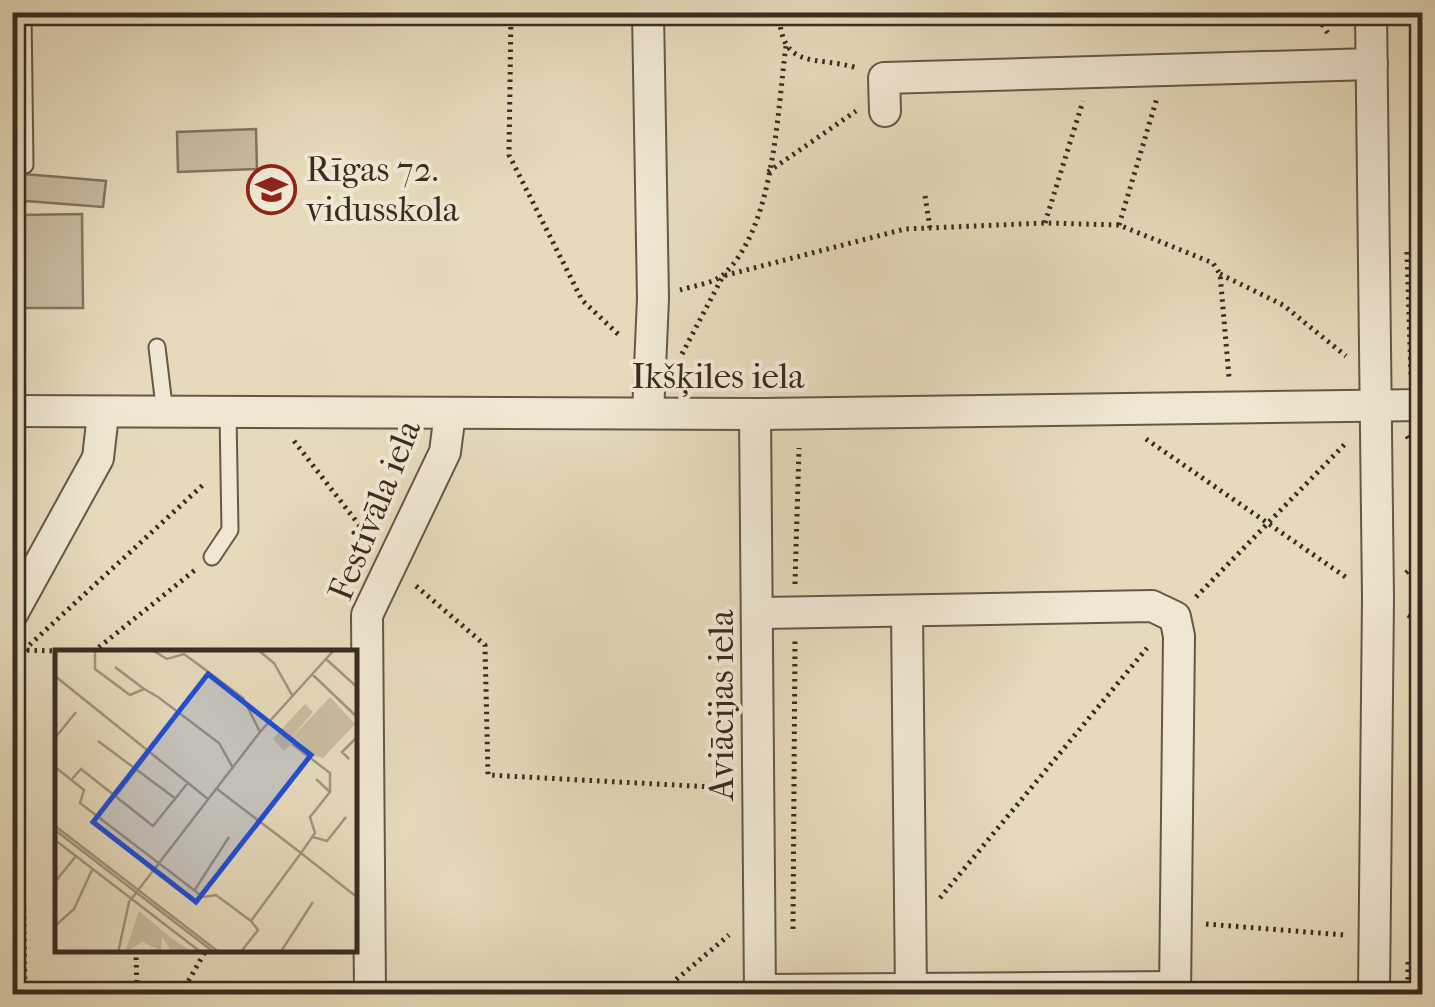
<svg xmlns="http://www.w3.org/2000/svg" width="1435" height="1007" font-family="'IM FELL French Canon',serif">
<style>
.pitch{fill:#c9bca1;stroke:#827461;stroke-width:2.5}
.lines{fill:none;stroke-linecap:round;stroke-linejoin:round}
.lane-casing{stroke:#655848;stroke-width:19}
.street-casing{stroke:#655848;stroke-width:34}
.path{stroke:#3a2c21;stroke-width:5;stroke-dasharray:2.5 5;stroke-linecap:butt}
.lane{stroke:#efe7d3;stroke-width:15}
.street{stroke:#efe7d3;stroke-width:30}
.labels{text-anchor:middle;stroke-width:8;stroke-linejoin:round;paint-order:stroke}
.poi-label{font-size:35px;fill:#3a2c21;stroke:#efe7d3;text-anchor:start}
.street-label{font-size:35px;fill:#3a2c21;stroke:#efe7d3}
.inset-road{fill:none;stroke:#a1947d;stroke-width:2.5}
.view{fill:#1d4ed8;fill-opacity:0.15;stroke:#1d4ed8;stroke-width:5}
.inset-edge{fill:none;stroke:#3a2c21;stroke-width:5}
</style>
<rect width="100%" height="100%" fill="#e6dabb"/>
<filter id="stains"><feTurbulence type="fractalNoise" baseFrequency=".002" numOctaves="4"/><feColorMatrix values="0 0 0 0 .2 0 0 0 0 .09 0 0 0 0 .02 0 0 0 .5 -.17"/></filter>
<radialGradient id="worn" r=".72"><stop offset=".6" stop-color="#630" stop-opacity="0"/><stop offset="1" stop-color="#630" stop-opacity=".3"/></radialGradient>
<g class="pitch">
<path d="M256 129 257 169 178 172 177 132Z"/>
<path d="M12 173 106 181 103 207 13 200Z"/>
<path d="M82 214 83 308H22L20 215Z"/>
</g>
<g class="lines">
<defs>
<g id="lane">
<path d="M23 12 25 165"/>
<path d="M157 347 165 414"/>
<path d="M212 557 230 530 228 414"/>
</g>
<g id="street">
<path d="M648 12 653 299 648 413"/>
<path d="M1371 12 1378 598 1374 994"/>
<path d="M885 111 884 78 1372 64"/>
<path d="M12 411 755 414 1422 405"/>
<path d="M755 414 760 994"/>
<path d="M907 612 911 994"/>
<path d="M758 613 1152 606 1175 617 1179 636 1175 994"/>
<path d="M12 614 98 458 103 414"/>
<path d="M760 990 1175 987"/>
<path d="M370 994 367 615 445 452 450 413"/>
</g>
</defs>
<use href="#lane" class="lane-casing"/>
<use href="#street" class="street-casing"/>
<g class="path">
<path d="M511 12 509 155 582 300 620 336"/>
<path d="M779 12C781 72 816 55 857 68"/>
<path d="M1314 12 1329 35"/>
<path d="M768 172 856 111"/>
<path d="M925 196 930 228"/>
<path d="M1045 223 1083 101"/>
<path d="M1119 225 1157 98"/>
<path d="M1407 252 1411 376"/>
<path d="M1220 274 1283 305 1346 356"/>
<path d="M680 290C693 286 715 283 724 274 775 226 777 112 786 46"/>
<path d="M682 354 723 276 905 229 1045 223 1119 225 1213 263 1220 274 1229 377"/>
<path d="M1407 436 1422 461"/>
<path d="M1146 439 1347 578"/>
<path d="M294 441 370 539"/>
<path d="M1406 573 1422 558"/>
<path d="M795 584 799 448"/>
<path d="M416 586 485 645 488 775 731 788"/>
<path d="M1196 597 1345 444"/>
<path d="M1408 615 1422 623"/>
<path d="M12 650 110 652"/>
<path d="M93 652 195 570"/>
<path d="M940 898 1147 648"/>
<path d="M1206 924 1345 935"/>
<path d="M793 929 795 640"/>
<path d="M136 950 137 994"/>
<path d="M1408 962V994"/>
<path d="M25 994 20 660 23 651 205 483"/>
<path d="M181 994 206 950"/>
<path d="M659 994 729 935"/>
</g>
<use href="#lane" class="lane"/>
<use href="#street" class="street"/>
</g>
<defs>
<symbol id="school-ring" viewBox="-11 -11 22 22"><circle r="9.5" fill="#efe7d3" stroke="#8f2418" stroke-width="1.5"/><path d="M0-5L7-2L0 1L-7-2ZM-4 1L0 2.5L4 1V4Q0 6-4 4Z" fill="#8f2418"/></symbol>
</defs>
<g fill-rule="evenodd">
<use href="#school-ring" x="244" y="162" width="55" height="55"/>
</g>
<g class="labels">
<g class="poi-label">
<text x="306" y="181">Rīgas 72.<tspan x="306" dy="40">vidusskola</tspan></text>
</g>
<g class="street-label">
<text x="718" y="388">Ikšķiles iela</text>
<text transform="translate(374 510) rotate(-68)" y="12">Festivāla iela</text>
<text transform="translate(721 705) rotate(-90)" y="12">Aviācijas iela</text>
</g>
</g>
<g transform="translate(55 650)">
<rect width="302" height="302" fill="#e6dabb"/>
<path d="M84 261 116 288 138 302H117L107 286 106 301 88 292 70 302Z" fill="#c9bca1"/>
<path d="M275 47 300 74 268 108 255 105 242 89 229 101 218 89 223 83 250 54 258 62 231 94Z" fill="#c9bca1"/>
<path class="inset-road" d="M40 0V19L75 45 89 39 103 47 164 93 178 118M97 0 112 9 129 4 144 15 188 48 205 82M203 0 219 13 237 45M271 9 303 38M60 17 89 39M257 24 303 68M0 26 153 149M0 88 21 62M43 91 121 149M237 94 275 123V142M294 109 287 102 303 86M0 117 29 140 25 153 148 247 161 245 196 271M17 129 26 119 98 176 132 134M162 139 246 203 260 183 255 167 275 142 261 129M61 146 93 104M0 176 165 303M0 180 160 303M258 187 272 191 291 167M0 190 147 303M0 232 21 206M139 241 174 187M0 276 19 259 37 220M63 303 74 252 205 82 279 0M185 303 203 280 196 271 246 203 303 248M225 303 258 252"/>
<path class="view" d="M153 24 256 105 141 252 38 172Z"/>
<rect width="302" height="302" class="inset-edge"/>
</g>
<rect width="1435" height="1007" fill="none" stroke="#e6dabb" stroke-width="50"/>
<rect x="15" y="15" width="1405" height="977" fill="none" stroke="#3a2c21" stroke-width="5"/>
<rect x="25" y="25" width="1385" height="957" fill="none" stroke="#3a2c21" stroke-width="2.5"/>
<rect width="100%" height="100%" filter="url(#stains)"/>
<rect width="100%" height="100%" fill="url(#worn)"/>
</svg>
